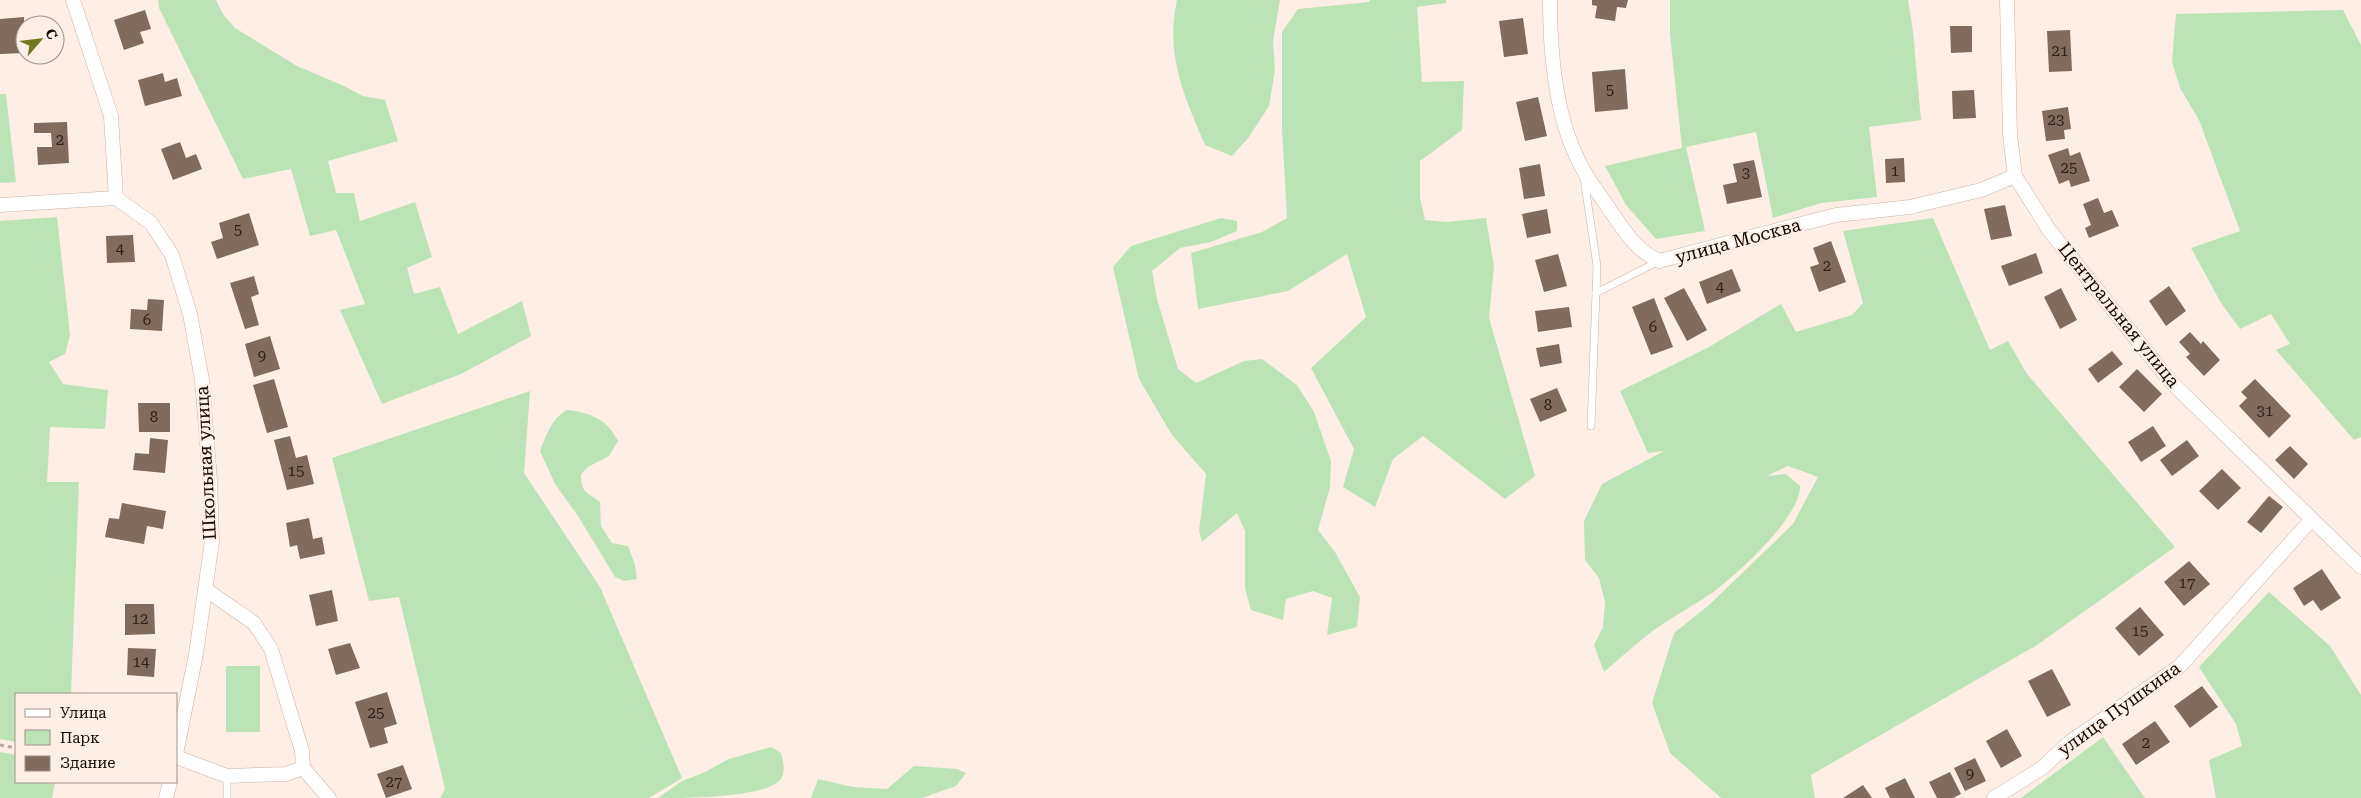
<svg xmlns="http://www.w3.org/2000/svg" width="2361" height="798" font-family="'Roboto Serif',serif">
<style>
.green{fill:#bce3b5}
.building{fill:#806b5e}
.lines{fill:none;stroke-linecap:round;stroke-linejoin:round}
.lane-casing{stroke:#c9b2a4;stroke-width:8}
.street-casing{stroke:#c9b2a4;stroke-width:15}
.path{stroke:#b6a9a2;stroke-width:3;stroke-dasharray:4 4;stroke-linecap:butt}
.lane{stroke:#fff;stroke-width:7}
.street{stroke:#fff;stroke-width:14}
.labels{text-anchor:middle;stroke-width:4.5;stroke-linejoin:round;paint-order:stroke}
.number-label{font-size:15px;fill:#2d221b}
.street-label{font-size:18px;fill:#110905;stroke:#feefe6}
</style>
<rect width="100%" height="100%" fill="#feefe6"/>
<g class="green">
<path d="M158 0H216L223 14 235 28 297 66 344 86 363 96 385 100 398 141 328 161 336 193H354L360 221 415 202 432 257 407 268 414 294 440 287 458 334 522 301 531 336 461 374 382 404 340 310 365 304 336 230 310 236 291 169 243 179 159 8Z"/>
<path d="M1177 0H1280L1273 41 1275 70 1269 106 1249 137 1232 156 1205 145C1184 95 1165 56 1177 0Z"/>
<path d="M1370 0H1446V3L1417 7 1422 82 1464 81 1462 130 1420 161V197L1425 220 1446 222 1486 218 1494 266 1489 318 1535 476 1505 499 1423 436 1393 459 1375 507 1343 487 1354 449 1311 368 1366 317 1347 254 1288 291 1198 309 1191 253 1262 232 1287 218 1282 130V32L1298 9 1369 2Z"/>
<path d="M1670 0H1908L1913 31 1921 120 1869 127 1877 197 1821 203 1773 218 1756 132 1686 147 1705 231 1656 239 1626 205 1605 166 1682 148 1670 34Z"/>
<path d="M2343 10 2361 45V437L2354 440 2276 350 2290 344 2271 314 2240 329 2221 303 2191 248 2240 231 2199 120 2180 88 2172 62 2176 14Z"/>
<path d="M0 94H6L16 182 0 183Z"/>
<path d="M57 217 70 335 65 354 49 362 63 384 108 390 105 429 50 427 47 482H79L71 694H16V742L0 739V221Z"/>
<path d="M1221 218 1237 221V231L1211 242 1180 248 1152 271 1157 299 1178 369 1196 383 1244 361 1262 359 1297 385 1314 412 1331 461 1330 487 1318 530 1335 552 1360 597 1357 627 1327 635 1332 598 1313 591 1286 599 1283 620 1251 610 1245 588V531L1237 513 1202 542 1199 531 1206 474 1172 435 1139 379 1113 267 1131 246Z"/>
<path d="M1933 218 1990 350 2008 341 2027 374 2175 547 2037 645 1811 775 1815 798H1721L1670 753 1652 703 1674 633 1709 605 1793 524 1818 477 1788 466 1767 476 1786 474 1800 486C1801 517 1736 575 1712 593 1690 608 1666 620 1645 637 1631 648 1618 660 1604 672L1594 645 1603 627 1605 602 1599 578 1585 560 1584 521 1602 484 1664 451 1648 453 1620 391 1709 347 1781 304 1796 332 1852 315 1863 303 1843 231Z"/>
<path d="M530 391 524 473 600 587 682 778 649 798H440L445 789 399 597 369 601 332 458Z"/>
<path d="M567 410C591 413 607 419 618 441L609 456 588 467 581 474C581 493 586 491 600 502L601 526 612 543 628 546 635 565 637 579 624 581 615 577 578 516 555 484 540 451C547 434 551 419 567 410Z"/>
<path d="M2269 592 2330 646 2361 695V798H2216L2209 760 2242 746 2236 724 2199 667Z"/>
<rect x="226" y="666" width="34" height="66"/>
<path d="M2103 737 2145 798H2021Z"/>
<path d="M771 747 781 753C783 761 786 771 781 779 767 798 683 798 658 798L682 781 703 773 729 759Z"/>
<path d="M0 752 16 755V782H55L52 798H0Z"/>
<path d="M914 766 957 769 966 773 956 786 922 798H811L818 779 853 787 887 789Z"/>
</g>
<g class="building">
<path d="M1592 0H1628L1626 8 1617 7 1615 21 1595 18 1597 6 1592 5Z"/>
<path d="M145 10 151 29 140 32 144 43 124 50 114 20Z"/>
<path d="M24 17 25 53 0 54V19Z"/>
<path d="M1523 18 1528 54 1504 57 1499 21Z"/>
<path d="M1950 26H1972V52L1951 53Z"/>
<path d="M2070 30 2072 71 2049 72 2047 31Z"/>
<path d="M1625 69 1628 109 1595 112 1592 72Z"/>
<path d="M163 73 165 82 177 78 182 96 145 106 138 80Z"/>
<path d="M1974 90 1976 118 1953 119 1952 91Z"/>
<path d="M1538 97 1547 136 1525 141 1516 102Z"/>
<path d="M2068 107 2071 129 2064 130 2065 139 2046 141 2042 111Z"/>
<path d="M67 122 69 163 38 165 37 147H52L51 133H34V123Z"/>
<path d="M180 142 186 158 196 154 202 169 173 180 161 149Z"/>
<path d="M2068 148 2070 156 2080 152 2090 181 2071 187 2069 180 2059 184 2048 155Z"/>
<path d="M1904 158 1905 182 1886 183 1885 159Z"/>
<path d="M1754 160 1762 197 1727 204 1723 185 1737 182 1733 164Z"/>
<path d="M1540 164 1545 196 1524 199 1519 168Z"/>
<path d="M2098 198 2104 213 2112 210 2119 226 2089 238 2085 228 2091 225 2083 204Z"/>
<path d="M2005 205 2012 236 1991 240 1984 209Z"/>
<path d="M1547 209 1551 233 1527 238 1522 214Z"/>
<path d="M249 213 259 245 217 259 211 242 223 238 219 223Z"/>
<path d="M133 235 135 262 107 263 106 236Z"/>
<path d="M1831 241 1846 282 1819 292 1810 267 1819 264 1813 248Z"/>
<path d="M2036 253 2043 273 2009 286 2001 266Z"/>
<path d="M1558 254 1567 286 1544 292 1535 260Z"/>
<path d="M1732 269 1741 291 1707 304 1699 282Z"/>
<path d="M254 276 259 294 251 297 259 325 245 329 230 283Z"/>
<path d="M2169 286 2186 311 2166 326 2149 301Z"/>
<path d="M1684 288 1707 330 1687 341 1664 298Z"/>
<path d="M2061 288 2077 320 2060 329 2044 297Z"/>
<path d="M1654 298 1673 347 1651 355 1632 307Z"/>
<path d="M148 299 164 300 162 331 130 329 131 309 147 310Z"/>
<path d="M1569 307 1572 327 1538 332 1535 311Z"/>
<path d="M2190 332 2201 344 2203 341 2220 360 2204 376 2186 357 2190 354 2179 342Z"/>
<path d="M270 336 280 369 254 377 245 344Z"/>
<path d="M1559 344 1562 363 1540 367 1536 348Z"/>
<path d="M2112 351 2123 364 2098 383 2088 369Z"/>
<path d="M2137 369 2162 394 2144 412 2119 387Z"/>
<path d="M274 379 288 427 267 433 253 385Z"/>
<path d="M2255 379 2291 416 2269 438 2239 406 2247 398 2241 392Z"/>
<path d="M1557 388 1567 411 1540 422 1530 399Z"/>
<path d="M138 403H170V432H139Z"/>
<path d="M2153 426 2166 446 2141 462 2128 442Z"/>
<path d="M290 436 296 458 307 455 314 484 287 490 274 440Z"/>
<path d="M150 438 168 440 165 473 133 470 135 453 149 454Z"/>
<path d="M2187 440 2199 456 2172 476 2160 460Z"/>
<path d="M2290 446 2308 464 2294 479 2275 460Z"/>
<path d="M2222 469 2241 488 2218 510 2199 491Z"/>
<path d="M2269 496 2283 507 2261 533 2247 522Z"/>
<path d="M122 503 166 511 163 529 147 526 144 544 105 537 109 518 119 519Z"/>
<path d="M309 518 313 539 322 537 325 554 300 559 297 545 290 547 286 523Z"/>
<path d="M2189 561 2210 584 2184 606 2164 582Z"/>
<path d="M2322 569 2341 598 2321 611 2313 600 2304 606 2293 588Z"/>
<path d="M332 590 338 621 316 626 309 595Z"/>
<path d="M125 604H154L155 634 125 635Z"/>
<path d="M2140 607 2164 635 2139 656 2115 628Z"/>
<path d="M350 643 360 668 336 675 328 649Z"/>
<path d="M128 648 156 649 154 677 127 675Z"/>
<path d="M2052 669 2071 705 2047 717 2028 681Z"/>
<path d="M2202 686 2218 707 2190 728 2174 706Z"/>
<path d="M387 692 397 724 384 728 388 743 370 748 355 702Z"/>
<path d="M2155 721 2170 742 2136 765 2122 744Z"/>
<path d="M2007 729 2022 756 2001 768 1986 741Z"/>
<path d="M1975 758 1986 781 1965 791 1954 768Z"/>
<path d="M403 765 412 789 386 798 377 774Z"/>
<path d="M1950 772 1961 794 1953 798H1937L1929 782Z"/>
<path d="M1905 778 1915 798H1890L1885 788Z"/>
<path d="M1863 785 1872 798H1843Z"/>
</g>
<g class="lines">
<defs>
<g id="lane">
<path d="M1584 178 1597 266 1591 426"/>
<path d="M1596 293 1659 261"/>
<path d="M227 776V798"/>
</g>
<g id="street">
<path d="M73 0 111 116 116 198"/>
<path d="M1550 0C1550 54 1556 124 1584 171 1592 186 1603 199 1612 213 1626 233 1636 250 1659 261L1836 215 1910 207 1981 190 2015 176"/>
<path d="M2007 0 2010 135 2015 176 2049 230 2170 381 2361 567"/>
<path d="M0 205 116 198 151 223 172 255 190 314 202 380 210 480 212 541 196 654 176 754"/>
<path d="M205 589 254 623 271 649 302 751 303 768"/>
<path d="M176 757 227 776 286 774 303 768 329 798"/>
<path d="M166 798 170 782"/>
<path d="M1994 798 2042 768 2070 742 2180 666 2312 519"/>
</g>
</defs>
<use href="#lane" class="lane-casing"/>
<use href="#street" class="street-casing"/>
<path class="path" d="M0 745 16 748"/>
<use href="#lane" class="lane"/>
<use href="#street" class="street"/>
</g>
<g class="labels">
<g class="number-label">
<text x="2060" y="56">21</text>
<text x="1610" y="95">5</text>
<text x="2056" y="125">23</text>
<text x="60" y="145">2</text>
<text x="2069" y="173">25</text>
<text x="1895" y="176">1</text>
<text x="1746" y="178">3</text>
<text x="238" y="235">5</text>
<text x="120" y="254">4</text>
<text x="1827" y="271">2</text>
<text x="1720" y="292">4</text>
<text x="147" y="325">6</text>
<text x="1653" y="332">6</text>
<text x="262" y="361">9</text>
<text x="1548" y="410">8</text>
<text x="2265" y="416">31</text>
<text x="154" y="422">8</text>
<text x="296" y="476">15</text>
<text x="2187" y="588">17</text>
<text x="140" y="624">12</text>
<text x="2140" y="636">15</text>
<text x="141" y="667">14</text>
<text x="376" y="718">25</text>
<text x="2146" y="748">2</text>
<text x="1970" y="779">9</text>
<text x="394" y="787">27</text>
</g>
<g class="street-label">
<text transform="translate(1738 241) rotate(-15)" y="6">улица Москва</text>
<text transform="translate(2119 315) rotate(51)" y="6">Центральная улица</text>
<text transform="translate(206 463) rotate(-93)" y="6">Школьная улица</text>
<text transform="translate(2119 709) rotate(-36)" y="6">улица Пушкина</text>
</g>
</g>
<rect x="15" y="693" width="162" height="90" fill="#feefe6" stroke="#9f938c"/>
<rect x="25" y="709" width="25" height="8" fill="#ffffff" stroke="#9f938c"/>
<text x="60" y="718" font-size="15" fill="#110905">Улица</text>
<rect x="25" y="730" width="25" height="15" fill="#bce3b5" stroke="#9f938c"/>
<text x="60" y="743" font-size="15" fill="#110905">Парк</text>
<rect x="25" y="756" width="25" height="15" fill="#806b5e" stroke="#9f938c"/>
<text x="60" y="768" font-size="15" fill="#110905">Здание</text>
<g transform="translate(40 40) rotate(62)"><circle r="24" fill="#feefe6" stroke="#9f938c"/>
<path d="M0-4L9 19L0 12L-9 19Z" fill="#737821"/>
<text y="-8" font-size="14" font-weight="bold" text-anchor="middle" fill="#110905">С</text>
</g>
</svg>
